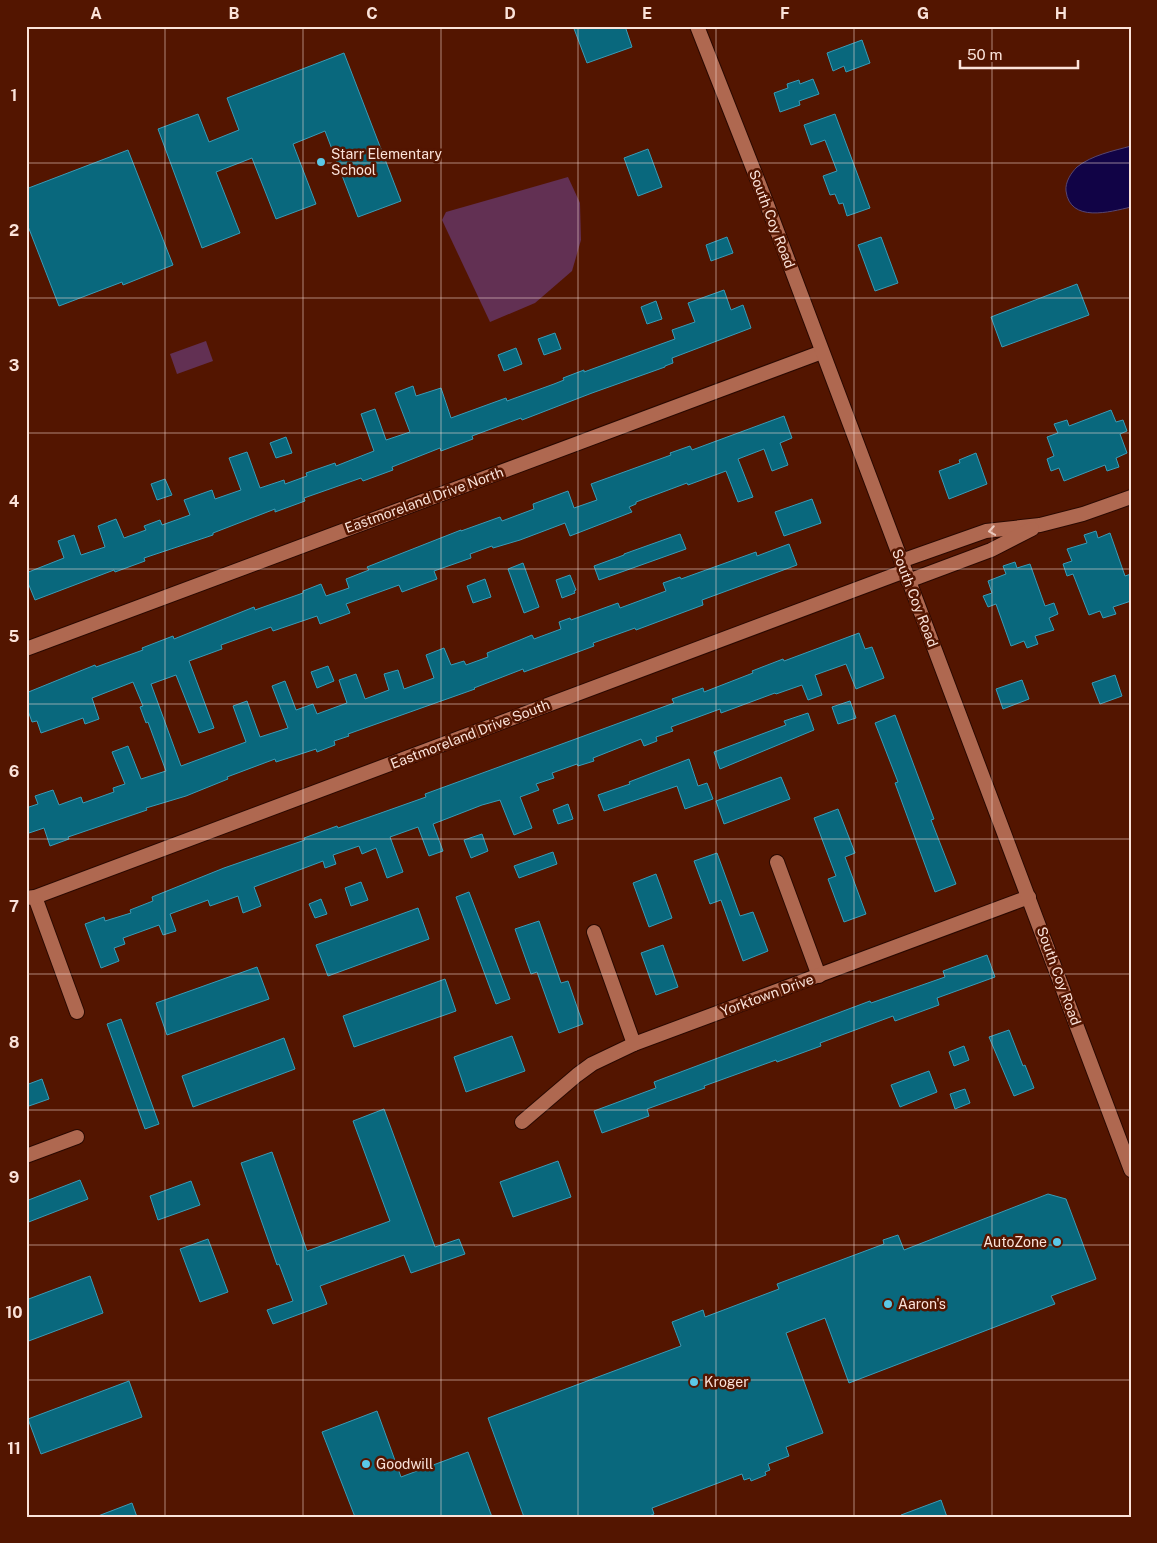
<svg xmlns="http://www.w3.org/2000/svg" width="1157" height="1543" font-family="'Public Sans',sans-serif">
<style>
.green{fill:#623053}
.water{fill:#110346;stroke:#574672}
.building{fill:#09687d;stroke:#399cb7}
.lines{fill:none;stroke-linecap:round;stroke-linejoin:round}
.minor-casing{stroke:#2a0901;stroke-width:16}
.tertiary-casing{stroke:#2a0901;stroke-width:16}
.minor{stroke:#af6850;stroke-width:14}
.tertiary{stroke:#af6850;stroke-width:14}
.oneway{stroke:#e8c4b8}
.grid{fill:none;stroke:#fbe3da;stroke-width:1;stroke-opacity:0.55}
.poi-dot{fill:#5bc8e7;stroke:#531500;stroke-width:2}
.labels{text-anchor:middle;stroke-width:5;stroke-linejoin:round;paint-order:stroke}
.poi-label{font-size:14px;fill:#fbe3da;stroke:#531500;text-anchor:start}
.street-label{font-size:14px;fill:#fbe3da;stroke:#531500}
.neatline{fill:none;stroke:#fbe3da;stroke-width:2}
.grid-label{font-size:16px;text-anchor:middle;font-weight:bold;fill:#fbe3da}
</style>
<rect width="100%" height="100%" fill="#531500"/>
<g class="green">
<path d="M568 177 580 203 581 240 572 271 535 303 490 322 442 220 446 212Z"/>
<path d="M206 341 213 361 177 374 170 354Z"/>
</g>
<path class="water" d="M1131 146V207C1110 212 1070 223 1066 191 1065 182 1071 173 1077 167 1092 155 1113 151 1131 146Z"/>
<g class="building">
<path d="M573 26H625L632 47 587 63Z"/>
<path d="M862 40 870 63 846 72 844 66 833 71 827 53Z"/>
<path d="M344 53 401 201 358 217 325 131 293 144 316 204 276 219 252 158 216 172 240 233 202 248 158 129 198 114 209 142 239 130 227 98Z"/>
<path d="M813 79 819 94 799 101 800 105 780 112 774 93 788 88 787 84 799 80 800 84Z"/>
<path d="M835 114 870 208 847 216 843 203 839 204 835 194 830 195 823 176 837 171 825 140 811 145 804 125Z"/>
<path d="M648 149 662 187 638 196 624 158Z"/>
<path d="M128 150 173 265 123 285 122 282 59 306 26 221V189Z"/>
<path d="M727 237 733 253 711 261 706 245Z"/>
<path d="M881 237 898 283 875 291 858 245Z"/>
<path d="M1077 284 1089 315 1002 347 991 317Z"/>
<path d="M724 290 731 310 743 305 751 328 672 358 673 363 665 366V367L592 393 522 420 521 418 472 436 473 439 441 451 440 448 392 467 393 470 363 481 361 478 304 498 305 501 275 512V509L213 533V535L144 558 145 561 115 572 114 570 35 600 26 578V573L64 558 58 541 74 535 81 555 105 547 98 526 116 519 124 538 146 530 144 526 160 520 162 525 190 515 184 500 212 490 215 499 241 490 229 458 247 452 260 488 284 480 285 484 307 476 306 473 335 463 336 466 374 451 361 414 375 409 386 440 410 432 395 393 413 386 416 396 441 388 451 418 506 398 507 401 554 384 564 380 563 378 584 370V372L675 339 672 330 695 322 688 303Z"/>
<path d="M656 301 662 319 647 324 641 307Z"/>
<path d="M555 333 561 349 544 355 538 339Z"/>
<path d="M516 348 522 364 504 371 498 355Z"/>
<path d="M1111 410 1116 422 1123 420 1127 431 1120 434 1127 453 1116 458 1119 467 1107 471 1105 465 1064 481 1059 468 1051 471 1047 459 1054 456 1047 437 1058 433 1054 424 1067 420 1069 426Z"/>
<path d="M784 416 792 438 780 443 788 465 772 471 764 449 738 459 753 497 738 502 726 471 688 485 687 483 636 502V504L629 507 632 512 570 536 565 523 520 540 493 548 492 546 470 554 471 558 434 571 437 579 402 592 399 585 346 604 350 613 320 624 317 616 273 631 271 627 221 645 222 649 189 661 214 728 199 733 176 675 151 684 181 766 246 742 233 706 247 701 260 737 288 728 272 686 285 681 296 710 313 704 317 714 347 703 339 680 356 674 365 699 389 690 384 674 398 670 404 689 434 678 426 655 444 648 451 665 464 661 466 665 488 657 487 653 520 640 532 635 534 639 561 629 559 622 570 618 571 620 618 603 620 608 666 591 663 583 680 577 681 579 756 552 757 556 789 544 797 565 702 600 703 605 668 618 636 630 635 628 593 643 594 646 524 672 523 669 474 688 475 689 348 734 349 736 334 741 335 745 317 752 316 749 276 762 275 759 227 777 228 779 186 796 146 808 147 810 68 837 69 839 50 846 44 828 29 833 26 826V808L38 804 35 796 53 790 59 805 81 797 83 803 114 792 113 788 125 784 112 752 128 746 141 779 166 771 148 722 146 723 140 707 143 706 133 682 92 698 99 719 85 724 83 718 41 733 37 721 32 722 26 705V693L95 665 96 667 143 650 142 648 173 636 174 639 254 607 255 610 303 593V591L321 584 326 596 349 588 346 579 369 570 367 567 461 530V531L500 517 502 521 534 509 533 504 568 491 574 508 597 500 591 484 671 455 670 453 690 446 692 450Z"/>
<path d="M286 437 292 453 276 458 270 443Z"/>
<path d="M976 453 987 484 949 499 939 471 960 463 959 460Z"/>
<path d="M165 479 172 495 157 500 151 484Z"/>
<path d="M812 499 821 523 784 536 775 512Z"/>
<path d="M1096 531 1098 538 1110 533 1125 576 1131 574V601L1113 607 1116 614 1103 618 1100 611 1089 615 1073 574 1067 576 1063 564 1072 561 1067 549 1087 543 1084 535Z"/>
<path d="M680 534 686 549 599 580 594 566 624 555V554Z"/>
<path d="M1015 562 1017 568 1030 564 1045 606 1054 603 1058 614 1049 618 1054 630 1035 636 1038 644 1027 648 1024 641 1011 646 996 604 988 607 983 596 992 593 988 581 1006 574 1003 566Z"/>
<path d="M523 563 539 607 524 613 508 569Z"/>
<path d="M570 575 576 590 574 591 575 593 562 598 556 580Z"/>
<path d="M485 579 491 597 473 603 467 586Z"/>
<path d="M859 633 865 649 872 647 884 678 856 689 846 664 815 675 822 695 808 700 802 685 776 694 775 693 721 713 720 709 671 727 673 731 656 737 657 741 644 746 641 739 593 758 594 761 578 766 577 764 552 773 554 778 536 784 539 790 520 797 532 828 514 835 500 800 482 805 433 824 443 851 429 856 418 827 390 837 403 872 387 878 376 848 362 854 359 846 333 855 336 864 325 868 323 861 254 887 261 906 243 913 238 896 210 906 208 900 170 914 176 931 163 935 159 925 123 938 125 944 114 948 119 961 101 968 85 924 104 917 105 921 131 913 130 910 153 901 152 897 224 868 305 840 304 838 337 826 338 828 378 814 426 797 425 794 674 703 672 699 703 688 704 692 753 673 752 671 783 659 784 661Z"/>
<path d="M328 666 334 681 317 688 311 672Z"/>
<path d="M1115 675 1122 696 1100 704 1092 683Z"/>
<path d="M1022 680 1029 699 1003 709 996 689Z"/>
<path d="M850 701 856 718 838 724 832 707Z"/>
<path d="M808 713 814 730 720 769 714 752 786 725 784 721Z"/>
<path d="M895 715 934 819 931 820 956 884 935 892 895 783 898 782 875 723Z"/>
<path d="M689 759 698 786 707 783 713 799 685 809 677 786 604 811 598 795 630 784 629 782Z"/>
<path d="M781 777 790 799 724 824 716 801Z"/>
<path d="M568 804 573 819 558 824 553 810Z"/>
<path d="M838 809 855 853 845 857 866 914 844 922 828 879 836 876 814 818Z"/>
<path d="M482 834 488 851 471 858 464 840Z"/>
<path d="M553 852 557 864 519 878 514 866Z"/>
<path d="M717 853 740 916 753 912 768 951 743 961 721 900 710 904 694 861Z"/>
<path d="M656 874 672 918 649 927 633 883Z"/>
<path d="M361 882 368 900 351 906 345 888Z"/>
<path d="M469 892 510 999 496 1004 456 897Z"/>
<path d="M321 899 327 914 315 918 309 904Z"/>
<path d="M418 908 429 939 328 976 316 945Z"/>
<path d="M539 921 561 983 568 981 583 1024 559 1033 537 972 531 974 515 929Z"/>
<path d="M663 945 678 987 656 995 641 953Z"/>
<path d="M987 955 995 977 937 998 939 1005 895 1021 893 1016 820 1043 821 1046 777 1062 776 1060 704 1086 705 1088 647 1109 649 1116 602 1133 594 1111 656 1088 654 1082 870 1001 871 1003 945 977 943 971Z"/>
<path d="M257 967 269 999 167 1035 156 1003Z"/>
<path d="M445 979 456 1011 354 1047 343 1016Z"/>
<path d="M121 1019 159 1124 145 1129 107 1024Z"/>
<path d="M1009 1030 1023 1066 1025 1065 1034 1088 1014 1096 989 1037Z"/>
<path d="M512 1036 525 1071 466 1092 454 1057Z"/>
<path d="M284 1038 295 1069 193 1107 182 1076Z"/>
<path d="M964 1046 969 1060 954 1066 949 1052Z"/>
<path d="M929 1071 937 1092 900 1107 891 1085Z"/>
<path d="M42 1079 49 1099 26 1107V1085Z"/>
<path d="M965 1089 970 1103 955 1109 950 1094Z"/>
<path d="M384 1109 435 1247 459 1239 465 1254 411 1273 404 1255 320 1286 327 1304 273 1324 267 1310 293 1301 279 1264 277 1265 241 1163 272 1152 307 1251 390 1221 353 1121Z"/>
<path d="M558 1161 571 1197 513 1217 500 1182Z"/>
<path d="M80 1180 88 1199 26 1223V1201Z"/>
<path d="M191 1181 200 1205 158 1220 150 1196Z"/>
<path d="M1048 1194 1066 1199 1096 1279 1051 1296 1055 1304 849 1383 825 1318 786 1333 823 1433 786 1447 789 1456 768 1464 770 1470 765 1472 766 1475 751 1481 750 1478 744 1480 742 1474 652 1508 654 1514 647 1517H524L488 1418 681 1346 672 1322 703 1310 705 1317 779 1289 777 1284 884 1244 883 1240 898 1235 904 1250Z"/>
<path d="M208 1239 228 1292 200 1302 180 1249Z"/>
<path d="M90 1276 103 1313 26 1342V1300Z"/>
<path d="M129 1381 142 1417 41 1454 28 1419Z"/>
<path d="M377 1411 401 1477 468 1452 492 1517H355L322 1432Z"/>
<path d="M941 1500 947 1517H901V1515Z"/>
<path d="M132 1503 137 1517H98V1516Z"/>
</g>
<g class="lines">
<defs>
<g id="minor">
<path d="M901 561 986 531 1040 525 1083 514 1131 497"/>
<path d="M908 581 991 550 1032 529"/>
<path d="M26 649 822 352"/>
<path d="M777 862 819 976"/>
<path d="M35 897 77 1012"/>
<path d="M26 898 35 897 905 571"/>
<path d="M594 932 634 1044"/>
<path d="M522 1122 577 1075 592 1064 634 1044 1029 897"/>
<path d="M26 1156 77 1137"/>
</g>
<path id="tertiary" d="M697 26 765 199 1131 1170"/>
</defs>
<use href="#minor" class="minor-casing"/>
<use href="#tertiary" class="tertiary-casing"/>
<use href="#minor" class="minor"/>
<use href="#tertiary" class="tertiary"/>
</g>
<defs><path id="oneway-chevron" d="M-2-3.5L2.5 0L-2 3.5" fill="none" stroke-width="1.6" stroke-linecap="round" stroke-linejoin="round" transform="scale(1.25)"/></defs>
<use class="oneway" href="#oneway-chevron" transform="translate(992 531) rotate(171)"/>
<path class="grid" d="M165 26V1517M303 26V1517M441 26V1517M578 26V1517M716 26V1517M854 26V1517M992 26V1517M26 163H1131M26 298H1131M26 433H1131M26 569H1131M26 704H1131M26 839H1131M26 974H1131M26 1110H1131M26 1245H1131M26 1380H1131"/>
<g class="poi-dot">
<circle cx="321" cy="162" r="5"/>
<circle cx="1057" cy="1242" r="5"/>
<circle cx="888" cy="1304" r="5"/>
<circle cx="694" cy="1382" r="5"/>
<circle cx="366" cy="1464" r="5"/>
</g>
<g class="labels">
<g class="poi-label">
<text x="331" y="159">Starr Elementary<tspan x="331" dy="16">School</tspan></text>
<text x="1047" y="1247" text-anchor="end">AutoZone</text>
<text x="898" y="1309">Aaron's</text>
<text x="704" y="1387">Kroger</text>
<text x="376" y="1469">Goodwill</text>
</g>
<g class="street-label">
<text transform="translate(772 219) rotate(69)" y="5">South Coy Road</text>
<text transform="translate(424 500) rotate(-20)" y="5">Eastmoreland Drive North</text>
<text transform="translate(915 598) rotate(69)" y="5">South Coy Road</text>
<text transform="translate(470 734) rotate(-21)" y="5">Eastmoreland Drive South</text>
<text transform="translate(1059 976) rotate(70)" y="5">South Coy Road</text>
<text transform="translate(767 995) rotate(-20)" y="5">Yorktown Drive</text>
</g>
</g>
<rect width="1157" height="1543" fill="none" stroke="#531500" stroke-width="55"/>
<path d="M960 60v8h118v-8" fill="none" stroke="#fbe3da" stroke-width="2.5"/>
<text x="967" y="60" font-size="15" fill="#fbe3da" stroke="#531500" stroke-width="4" paint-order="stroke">50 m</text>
<rect x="28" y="28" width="1102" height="1488" class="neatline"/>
<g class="grid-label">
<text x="96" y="19">A</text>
<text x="234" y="19">B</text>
<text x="372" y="19">C</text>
<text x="510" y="19">D</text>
<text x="647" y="19">E</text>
<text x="785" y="19">F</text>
<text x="923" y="19">G</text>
<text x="1061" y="19">H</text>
<text x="14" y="101">1</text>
<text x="14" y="236">2</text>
<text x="14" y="371">3</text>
<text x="14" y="507">4</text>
<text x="14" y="642">5</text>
<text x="14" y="777">6</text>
<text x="14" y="912">7</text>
<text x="14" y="1048">8</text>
<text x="14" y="1183">9</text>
<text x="14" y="1318">10</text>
<text x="14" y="1454">11</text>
</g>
</svg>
